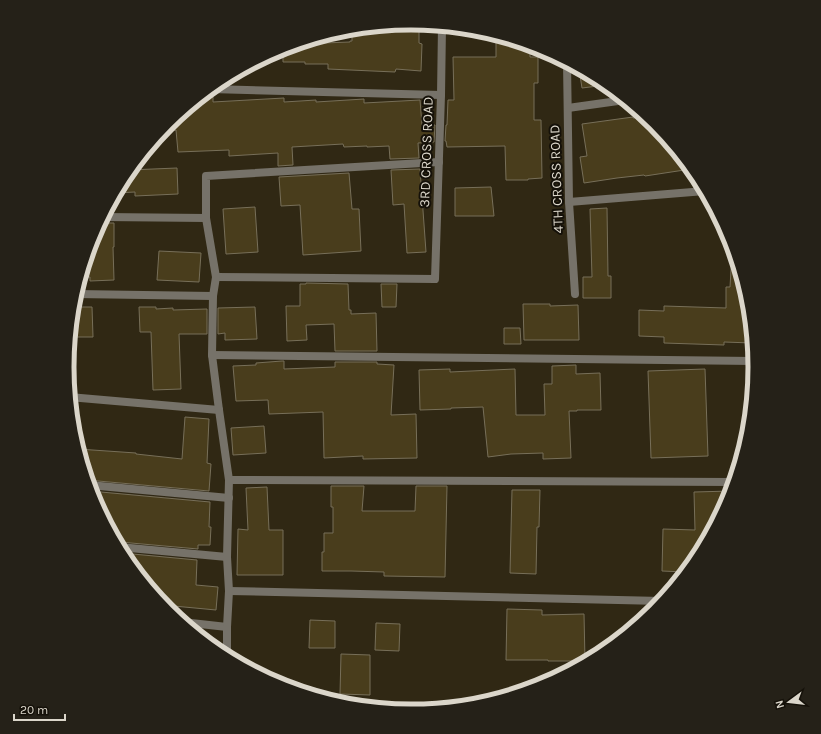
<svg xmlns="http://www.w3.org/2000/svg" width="821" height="734" font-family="Karla,sans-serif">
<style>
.building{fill:#493d1c;stroke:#776f59}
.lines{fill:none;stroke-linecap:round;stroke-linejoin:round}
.street{stroke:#767269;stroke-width:8}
.labels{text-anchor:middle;stroke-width:4;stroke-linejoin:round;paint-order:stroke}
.street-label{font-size:14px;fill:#dbd6ca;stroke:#151109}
.rim{fill:none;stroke:#dbd6ca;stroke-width:5}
</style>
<rect width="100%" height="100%" fill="#302814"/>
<g class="building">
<path d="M411 23 419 24V43L422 44 421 71 396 69 395 72 328 69V64H305V62H283V48L297 44 350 42V41H352V29Z"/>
<path d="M496 35 530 45V57H538V83H534V120H541L542 178 528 179V180H506L505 146 447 147 446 141H445L446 125H447L448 100H454L453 57H496Z"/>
<path d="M579 69 602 81 606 85 582 88Z"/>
<path d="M213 97V102L284 98V102L316 100V102L364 99V103L420 100 422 125H435L434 142 418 143 419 158 390 159 389 146 367 147V146L344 147 343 144 292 147 293 165 278 166V153L229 156V150L178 152 176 130 159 134 167 124 199 98Z"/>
<path d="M633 117V118L645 117 654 124 691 169 645 176 644 175 617 178 584 183 580 157 587 156 582 124Z"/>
<path d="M177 168 178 194 135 196V192L115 193 125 176 129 170Z"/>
<path d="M420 169 426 252 407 253 404 204 393 205 391 170Z"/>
<path d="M349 173 352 209H359L361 251 303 255 300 205 281 206 279 177Z"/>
<path d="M491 187 494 216H455V188Z"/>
<path d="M255 207 258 252 226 254 223 209Z"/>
<path d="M607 208 608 276H611V298H583V277H592L590 209Z"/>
<path d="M99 223H114V247H113L114 280 90 281V277H80L93 235Z"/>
<path d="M159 251 201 253 199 282 157 280Z"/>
<path d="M733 252 748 300 752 343 724 342V345L664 343V337L639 336V310L664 311V306L726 308V287H730L732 253Z"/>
<path d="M306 283 348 284 349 310H351V314L376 313 377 351H335L334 324 306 325 307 340 287 341 286 306H300V284H306Z"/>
<path d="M381 284H397L396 307H382Z"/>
<path d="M523 304H550V306L578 305 579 340H524Z"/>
<path d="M72 307H92L93 337H72Z"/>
<path d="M139 307H156V309L173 308V310L207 309V334H179L181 389 153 390 151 332H140Z"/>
<path d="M255 307 257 339 225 340V333L218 334V308Z"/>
<path d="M504 328H520L521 344H504Z"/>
<path d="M282 361H284V369L335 367V362H377V364L394 365 391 415 416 414 417 458 363 459V456L324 458 323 412 269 414 268 400 236 401 233 366 256 365V363Z"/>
<path d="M576 365V374L600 373 601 410H577V411H569L571 458 543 459V453L511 454 488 457 483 407 451 408V409L420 410 419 370 450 369V372L515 369 516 415H545L544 384H552V366Z"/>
<path d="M705 369 708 456 651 458 648 371Z"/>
<path d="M185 417 209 419 207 463 211 464 209 491 87 480 78 449 136 453V454L182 459Z"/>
<path d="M264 426 266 453 233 455 231 428Z"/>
<path d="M331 486H364L362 511H415L416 486H447L445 577 384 576V572L351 571H322V552H324V533H333V507H331Z"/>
<path d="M267 487 269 530H283V575H237L238 529 248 530 246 488Z"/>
<path d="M512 490H540L539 527H537L536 574 510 573Z"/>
<path d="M90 491 210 502 209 527H211L210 545H198V549L120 542H116L106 523 107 512 100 511 93 498Z"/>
<path d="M731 491 728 499 696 558 685 572 662 571 663 529 695 530 694 492Z"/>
<path d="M122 553 197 560 196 585 218 587 216 610 163 605 124 558Z"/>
<path d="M507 609 542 610V615L584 614 585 661H548V660H506Z"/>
<path d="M310 620 335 621V648H309Z"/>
<path d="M376 623 400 624 399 651 375 650Z"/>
<path d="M341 654 370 655V695L340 694Z"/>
</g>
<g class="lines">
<g class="street">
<path d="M567 62 569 202 575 294"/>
<path d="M210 89 441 95"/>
<path d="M568 108 625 100"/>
<path d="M569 202 705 191"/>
<path d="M103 217 206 218"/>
<path d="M216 277 435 279 441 95 442 26"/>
<path d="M75 294 213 296"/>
<path d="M212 355 754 361"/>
<path d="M69 397 219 410"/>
<path d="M229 480 733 482"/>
<path d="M89 485 229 498"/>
<path d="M119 547 227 557"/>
<path d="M229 591 662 601"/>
<path d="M182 622 227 627"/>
<path d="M227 657V627L229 591 227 557 229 480 219 410 212 355 213 296 216 277 206 218V176L439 162"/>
</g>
</g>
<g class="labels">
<g class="street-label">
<text transform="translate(426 152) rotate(-88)" y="5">3RD CROSS ROAD</text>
<text transform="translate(556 179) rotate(-92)" y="5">4TH CROSS ROAD</text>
</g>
</g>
<path d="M0 0H821V734H0ZM74 367a337 337 0 1 1 674 0a337 337 0 1 1-674 0Z" fill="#252118" fill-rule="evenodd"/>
<path class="rim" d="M74 367a337 337 0 1 1 674 0a337 337 0 1 1-674 0Z"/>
<g transform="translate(789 702) rotate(255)" stroke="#151109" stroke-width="3" paint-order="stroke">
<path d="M0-3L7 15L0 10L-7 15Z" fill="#dbd6ca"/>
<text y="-6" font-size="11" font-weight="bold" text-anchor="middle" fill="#dbd6ca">N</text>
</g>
<path d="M14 714v6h51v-6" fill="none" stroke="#dbd6ca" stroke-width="2"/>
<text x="20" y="714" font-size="12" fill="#dbd6ca" stroke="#151109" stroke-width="3" paint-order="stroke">20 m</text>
</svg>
